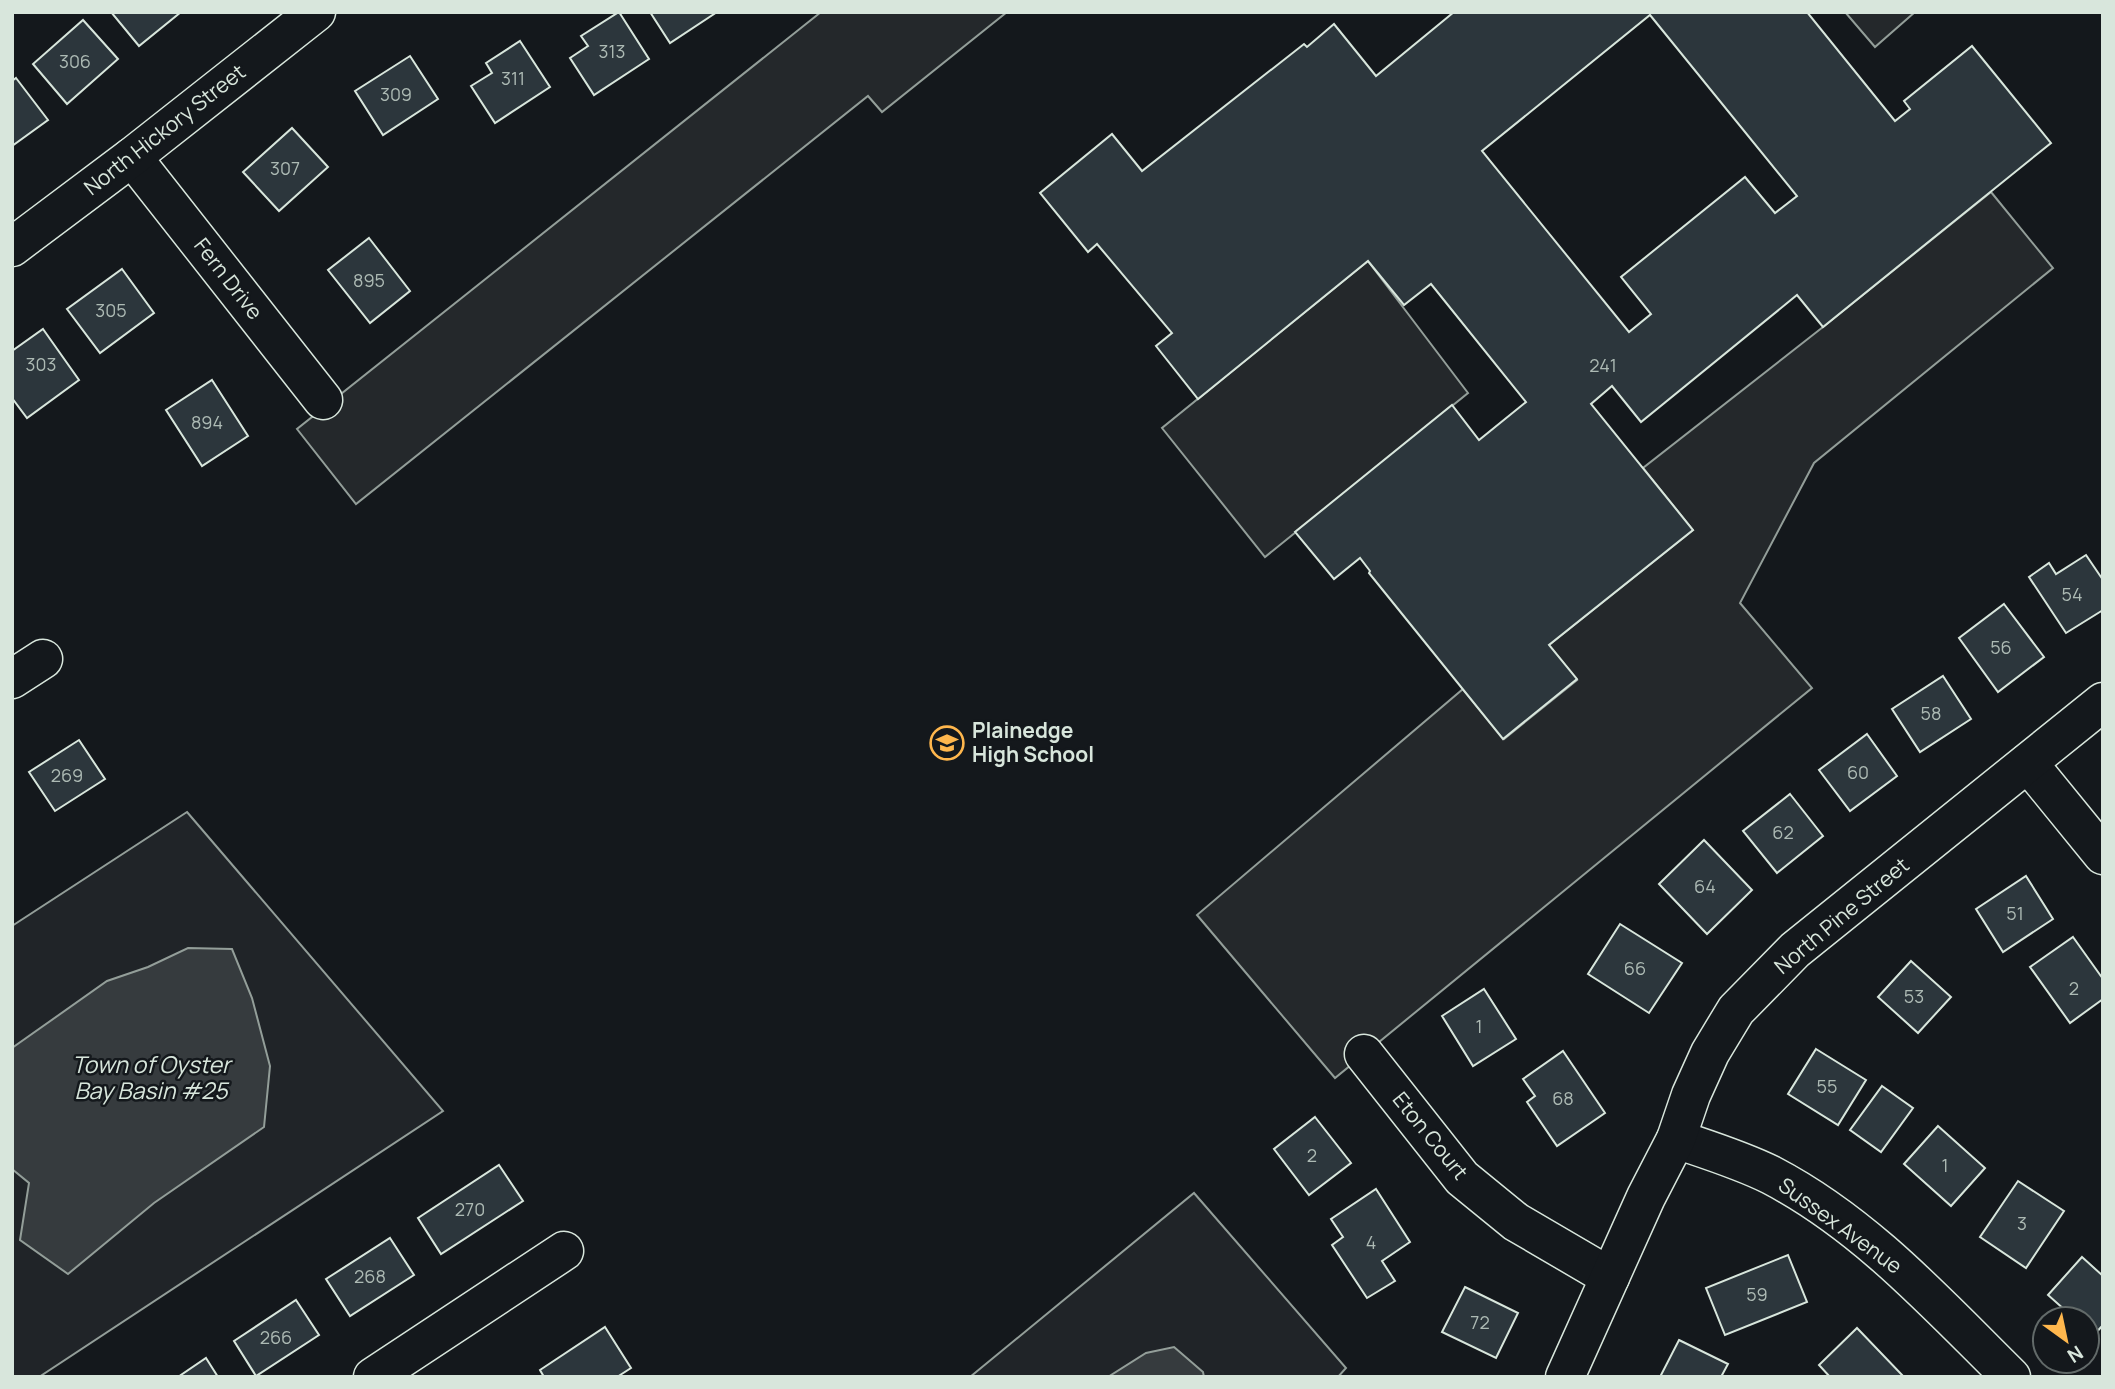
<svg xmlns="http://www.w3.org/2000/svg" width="2115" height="1389" font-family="Manrope,sans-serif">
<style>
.green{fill:#202428;stroke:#939e99;stroke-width:2}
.parking{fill:#24282b;stroke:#939e99;stroke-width:2}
.water{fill:#363b3e;stroke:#939e99;stroke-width:2}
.building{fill:#2c363c;stroke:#d8e6dc;stroke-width:2;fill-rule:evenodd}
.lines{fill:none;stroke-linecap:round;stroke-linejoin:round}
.minor-casing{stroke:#d8e6dc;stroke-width:41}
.minor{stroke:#14181c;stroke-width:38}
.labels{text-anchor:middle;stroke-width:5;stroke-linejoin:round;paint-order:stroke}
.number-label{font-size:18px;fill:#adbab4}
.street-label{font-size:21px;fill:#d8e6dc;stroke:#14181c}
.poi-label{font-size:21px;font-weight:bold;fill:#d8e6dc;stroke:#14181c;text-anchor:start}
.water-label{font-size:23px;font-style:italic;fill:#d8e6dc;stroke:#14181c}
</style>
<rect width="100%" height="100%" fill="#14181c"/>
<g class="green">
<path d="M187 812 443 1111 39 1377H12V926Z"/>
<path d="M1194 1193 1346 1368 1338 1377H970Z"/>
</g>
<g class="parking">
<path d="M821 12H1007L882 112 868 96 356 504 297 429Z"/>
<path d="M1845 12H1915L1875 47Z"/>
<path d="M1991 192 2053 268 1814 463 1740 603 1812 688 1335 1078 1197 915 1463 689 1504 739 1577 680 1549 645 1693 530 1643 468 1823 327Z"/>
<path d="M1368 261 1468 393 1265 557 1162 428Z"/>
</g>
<g class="water">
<path d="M188 948 232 949 252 998 270 1066 264 1127 154 1203 68 1274 20 1240 29 1183 12 1169V1048L107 981 148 967Z"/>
<path d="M1174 1347 1203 1372 1204 1377H1108L1146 1353Z"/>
</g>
<g class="building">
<path d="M111 12H181L139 46Z"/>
<path d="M619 12 649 59 594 95 570 58 588 46 581 36Z"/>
<path d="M650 12H717L670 43Z"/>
<path d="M1454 12H1807L1895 121 1910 109 1904 101 1972 46 2051 143 1823 327 1797 295 1641 422 1612 386 1591 404 1693 530 1549 645 1577 679 1503 739 1369 573 1370 571 1360 558 1334 579 1295 532 1452 405 1479 440 1526 402 1431 284 1404 305 1368 261 1198 399 1156 346 1172 333 1097 244 1088 252 1040 193 1112 134 1142 171 1304 44 1307 47 1334 24 1376 76ZM1650 15 1797 196 1775 213 1745 177 1621 277 1651 314 1629 332 1482 151Z"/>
<path d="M83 20 118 59 67 104 33 64Z"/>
<path d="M520 41 550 87 495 123 471 86 492 73 486 63Z"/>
<path d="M410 56 438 99 383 135 355 91Z"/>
<path d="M16 78 48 120 12 146V81Z"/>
<path d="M292 128 328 167 279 211 243 172Z"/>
<path d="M369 238 410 291 370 323 328 270Z"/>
<path d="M122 269 154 313 100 353 67 309Z"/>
<path d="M43 329 79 380 27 418 12 398V351Z"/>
<path d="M212 380 248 436 202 466 166 410Z"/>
<path d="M2086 555 2103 580V610L2066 633 2029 577 2049 563 2056 574Z"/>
<path d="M2004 604 2044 657 1998 692 1959 638Z"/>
<path d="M1943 676 1971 719 1920 752 1892 709Z"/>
<path d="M1867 734 1897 776 1850 811 1819 770Z"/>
<path d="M79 740 105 779 55 811 29 772Z"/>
<path d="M1790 794 1823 836 1777 873 1743 831Z"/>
<path d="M1704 840 1752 890 1707 934 1659 884Z"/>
<path d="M2026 876 2053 919 2003 952 1976 909Z"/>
<path d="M1620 924 1682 963 1649 1013 1588 974Z"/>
<path d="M2073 937 2103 979V999L2070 1023 2030 967Z"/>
<path d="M1911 961 1951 997 1918 1033 1878 997Z"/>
<path d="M1484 989 1516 1039 1473 1066 1442 1016Z"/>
<path d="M1816 1049 1866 1080 1838 1125 1788 1094Z"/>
<path d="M1563 1051 1605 1113 1557 1146 1527 1102 1535 1096 1523 1079Z"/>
<path d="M1882 1086 1913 1108 1881 1152 1850 1130Z"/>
<path d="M1315 1117 1351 1163 1309 1195 1274 1149Z"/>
<path d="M1938 1126 1985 1168 1951 1206 1904 1164Z"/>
<path d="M499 1165 523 1201 441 1254 418 1218Z"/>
<path d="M2018 1181 2064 1211 2026 1268 1980 1237Z"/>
<path d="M1376 1189 1410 1242 1382 1261 1395 1281 1367 1298 1332 1245 1343 1237 1331 1219Z"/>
<path d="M390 1238 414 1275 350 1316 326 1279Z"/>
<path d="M1788 1255 1807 1302 1725 1335 1706 1288Z"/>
<path d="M2082 1257 2103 1276V1325L2093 1336 2087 1330V1319H2075L2048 1295Z"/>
<path d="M1465 1287 1518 1313 1496 1358 1442 1332Z"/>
<path d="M296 1300 319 1335 256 1376 234 1341Z"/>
<path d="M605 1327 631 1368 617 1377H544L540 1370Z"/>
<path d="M1857 1328 1904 1377H1830L1819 1365Z"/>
<path d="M1679 1340 1728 1364 1721 1377H1660Z"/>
<path d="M206 1358 218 1377H178Z"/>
</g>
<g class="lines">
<defs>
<g id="minor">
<path d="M132 157 323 400"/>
<path d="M12 247 132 157 316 12"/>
<path d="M12 679 43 659"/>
<path d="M2028 763 2103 855"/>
<path d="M1364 1054 1462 1178 1516 1222 1610 1277"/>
<path d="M1676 1139C1708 1150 1741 1160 1771 1175 1865 1224 1937 1304 2011 1377"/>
<path d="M373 1377 564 1251"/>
<path d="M1565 1377 1646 1197 1676 1139 1691 1095 1710 1053 1736 1010 1795 950 2103 702"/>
</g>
</defs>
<use href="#minor" class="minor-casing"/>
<use href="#minor" class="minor"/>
</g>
<defs>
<symbol id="school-ring" viewBox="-11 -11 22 22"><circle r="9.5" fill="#14181c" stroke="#ffb74d" stroke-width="1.5"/><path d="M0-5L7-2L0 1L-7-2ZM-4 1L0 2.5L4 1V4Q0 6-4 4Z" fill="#ffb74d"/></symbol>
</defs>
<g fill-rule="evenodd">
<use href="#school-ring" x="928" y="724" width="38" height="38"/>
</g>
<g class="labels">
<g class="number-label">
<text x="612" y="58">313</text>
<text x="75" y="68">306</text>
<text x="513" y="85">311</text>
<text x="396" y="101">309</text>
<text x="285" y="175">307</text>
<text x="369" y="287">895</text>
<text x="111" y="317">305</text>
<text x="41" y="371">303</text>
<text x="1603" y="372">241</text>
<text x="207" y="429">894</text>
<text x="2072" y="601">54</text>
<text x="2001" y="654">56</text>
<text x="1931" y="720">58</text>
<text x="1858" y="779">60</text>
<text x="67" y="782">269</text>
<text x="1783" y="839">62</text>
<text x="1705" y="893">64</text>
<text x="2015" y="920">51</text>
<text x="1635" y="975">66</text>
<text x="2074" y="995">2</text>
<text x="1914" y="1003">53</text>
<text x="1479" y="1033">1</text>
<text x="1827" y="1093">55</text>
<text x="1563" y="1105">68</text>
<text x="1312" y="1162">2</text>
<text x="1945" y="1172">1</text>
<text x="470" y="1216">270</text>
<text x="2022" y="1230">3</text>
<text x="1371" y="1249">4</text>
<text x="370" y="1283">268</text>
<text x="1757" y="1301">59</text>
<text x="1480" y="1329">72</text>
<text x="276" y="1344">266</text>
</g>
<g class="street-label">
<text transform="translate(165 130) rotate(-38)" y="7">North Hickory Street</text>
<text transform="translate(228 279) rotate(52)" y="7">Fern Drive</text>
<text transform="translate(1842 916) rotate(-40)" y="7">North Pine Street</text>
<text transform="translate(1430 1136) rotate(51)" y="7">Eton Court</text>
<text transform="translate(1840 1226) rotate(36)" y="7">Sussex Avenue</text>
</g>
<g class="poi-label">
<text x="972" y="738">Plainedge<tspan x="972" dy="24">High School</tspan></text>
</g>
<g class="water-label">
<text x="151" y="1073">Town of Oyster<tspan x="151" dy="26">Bay Basin #25</tspan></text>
</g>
</g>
<rect width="2115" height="1389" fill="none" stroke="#d8e6dc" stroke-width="28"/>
<g transform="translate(2066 1340) rotate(147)"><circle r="33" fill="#14181c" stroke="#626a69" stroke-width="2"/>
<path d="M0-5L12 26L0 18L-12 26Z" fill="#ffb74d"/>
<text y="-10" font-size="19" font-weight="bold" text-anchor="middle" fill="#d8e6dc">N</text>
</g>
</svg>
